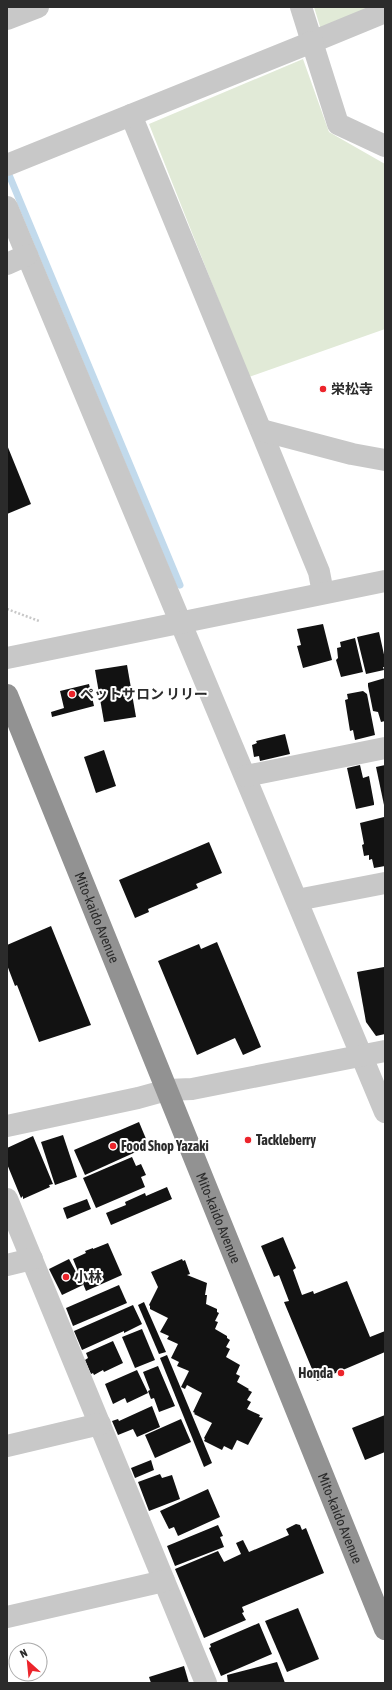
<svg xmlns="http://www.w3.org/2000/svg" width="392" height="1690" font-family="'Asap Condensed','Noto Sans JP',sans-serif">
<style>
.green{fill:#e1ead7}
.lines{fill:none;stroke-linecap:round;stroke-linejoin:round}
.stream{stroke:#c2daec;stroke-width:7}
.building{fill:#121212}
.path{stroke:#c8c8c8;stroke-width:2.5;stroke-dasharray:2 2;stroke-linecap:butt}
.minor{stroke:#c8c8c8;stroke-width:22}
.highway{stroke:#929292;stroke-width:22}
.poi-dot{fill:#ec242b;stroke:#fff;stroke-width:1.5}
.labels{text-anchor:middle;stroke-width:4;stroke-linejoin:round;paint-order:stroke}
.poi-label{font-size:14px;font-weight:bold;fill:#2b2b2b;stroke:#fff;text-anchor:start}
.street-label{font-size:14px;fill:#2b2b2b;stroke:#fff}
</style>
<rect width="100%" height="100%" fill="#fff"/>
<g class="green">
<path d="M314 7H374L321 30Z"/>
<path d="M303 59 329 132 385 164V329L249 377 149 124Z"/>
</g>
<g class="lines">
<path class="stream" d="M7 170 180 585"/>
</g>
<g class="building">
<path d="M7 445 31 504 7 514Z"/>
<path d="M323 624 332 660 303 668 297 646 301 645 297 629Z"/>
<path d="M379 632 385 659V667H383L384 670 366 674 357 637Z"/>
<path d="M355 638 363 672 341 677 336 660 338 658 337 648 341 647 340 642Z"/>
<path d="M127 665 136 717 104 722 95 670Z"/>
<path d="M385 678V721L381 722 378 712 373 711 368 686V683Z"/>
<path d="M89 684 94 706 52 717 51 712 64 708 60 691Z"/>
<path d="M363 691 367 694 375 735 355 740 353 730 350 731 345 700 348 699 347 694Z"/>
<path d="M285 734 290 754 260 761 259 756 254 757 252 745 257 743 256 741Z"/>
<path d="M104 750 116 786 96 793 84 757Z"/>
<path d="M360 765 363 778 369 776 374 803V805L356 809 347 768Z"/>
<path d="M385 765V805H384L376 767Z"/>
<path d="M384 817 385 866 374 868 372 859 369 860V855L364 856 362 845 364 844 360 823Z"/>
<path d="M209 842 222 873 196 884 198 888 148 909 149 912 135 918 119 880Z"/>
<path d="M51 926 91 1025 39 1042 17 985 15 986 7 965V945Z"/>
<path d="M217 942 261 1047 243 1055 235 1038 197 1055 158 961 199 944 201 949Z"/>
<path d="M384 967 385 974V1034L376 1036 366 1022 357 972Z"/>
<path d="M139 1122 149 1146 85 1175 74 1150Z"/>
<path d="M63 1135 77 1177 55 1185 41 1142Z"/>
<path d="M33 1136 53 1184 49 1185 50 1187 23 1199V1196L21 1198 7 1164V1148Z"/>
<path d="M132 1157 136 1166 141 1164 146 1175 141 1177 145 1187 96 1208 83 1178Z"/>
<path d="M167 1187 172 1199 111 1225 106 1213 126 1205 125 1202 145 1193 146 1196Z"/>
<path d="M87 1199 91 1209 67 1219 63 1208Z"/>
<path d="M283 1237 296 1268 293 1270 302 1295 313 1291 314 1294 347 1281 370 1337 385 1331V1352L317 1381 284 1302 289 1301 279 1275 274 1277 261 1246Z"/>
<path d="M108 1243 122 1275 86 1291 73 1259 86 1253 85 1251 93 1248V1249Z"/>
<path d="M69 1259 83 1285 62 1295 49 1269Z"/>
<path d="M182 1259 183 1261 185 1260 190 1274 187 1275 207 1283 205 1295H207L206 1304 217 1309V1312L219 1313 215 1321 218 1322 215 1329 227 1336V1338L230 1340 226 1347 230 1349 226 1357 240 1365 236 1374 240 1376 237 1382 249 1389 248 1390 252 1392 247 1400 251 1402 247 1409 260 1415 259 1417 263 1418 248 1445 237 1440 232 1450 224 1446 222 1450 204 1441 205 1439 204 1438 212 1423 194 1414 195 1413 193 1412 202 1393 187 1385 185 1389 181 1387 189 1371 177 1366 179 1362 171 1358 178 1344 167 1339 169 1336 160 1332 168 1318 150 1309V1306L149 1305 158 1287 151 1272Z"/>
<path d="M119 1285 127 1303 73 1326 66 1308Z"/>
<path d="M144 1302 166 1352 159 1354 138 1305Z"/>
<path d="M133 1305 142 1324 124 1333V1331L82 1350 74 1331Z"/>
<path d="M142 1329 155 1360 135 1368 122 1337Z"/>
<path d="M113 1341 123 1363 104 1372 103 1370 94 1375 93 1373 91 1374 85 1360 88 1358 86 1353Z"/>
<path d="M167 1355 212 1463 204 1467 160 1358Z"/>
<path d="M158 1366 175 1406 159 1412 154 1398 151 1399 148 1391 150 1390 143 1372Z"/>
<path d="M137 1370 148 1393 127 1403 125 1398 113 1404 105 1384Z"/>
<path d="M152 1406 160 1427 137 1437 133 1429 118 1435 112 1421 118 1419 119 1421Z"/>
<path d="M385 1415V1452L365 1460 352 1428Z"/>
<path d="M181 1419 191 1442 155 1458 145 1435Z"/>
<path d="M151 1460 154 1470 135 1478 131 1468Z"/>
<path d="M160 1474 162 1478 172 1475 180 1499 149 1511 138 1482Z"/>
<path d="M208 1489 220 1517 178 1536 174 1527 169 1529 160 1511Z"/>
<path d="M296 1524 300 1525 302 1530 306 1528 324 1573 242 1607 244 1612 242 1613 246 1620 204 1638 175 1569 218 1551 224 1562 241 1554 236 1543 243 1540 249 1552 289 1535 286 1529Z"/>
<path d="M218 1525 223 1536 220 1537 224 1547 175 1566 167 1546Z"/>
<path d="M298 1608 319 1659 287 1672 265 1621Z"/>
<path d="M259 1623 272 1654 221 1676 209 1648 211 1647 210 1644Z"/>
<path d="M277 1662 285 1683H228L227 1675Z"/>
<path d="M184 1666 189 1683H151L149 1677Z"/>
</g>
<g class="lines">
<path class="path" d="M7 609 39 621"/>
<g class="minor">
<path d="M301 7 312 42 385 12"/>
<path d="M7 19 38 7"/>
<path d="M131 115 319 572 323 593"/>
<path d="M7 165 312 42 338 124 385 146"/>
<path d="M7 207 385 1112"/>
<path d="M7 264 27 255"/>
<path d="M261 430 352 454 385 460"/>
<path d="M7 658 385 581"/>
<path d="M246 776 385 748"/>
<path d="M297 900 385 883"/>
<path d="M7 1126 138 1098 167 1090 192 1089 385 1051"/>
<path d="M7 1199 206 1683"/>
<path d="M7 1265 32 1259"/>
<path d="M7 1446 100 1424"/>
<path d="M7 1617 164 1581"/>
</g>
<path class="highway" id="s1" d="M7 695 385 1629"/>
</g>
<g class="poi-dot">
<circle cx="323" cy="389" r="4"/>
<circle cx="72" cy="694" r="4"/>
<circle cx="248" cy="1140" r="4"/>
<circle cx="113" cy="1146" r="4"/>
<circle cx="66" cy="1277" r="4"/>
<circle cx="341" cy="1373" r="4"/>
</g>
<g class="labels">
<g class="poi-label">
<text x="331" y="394">栄松寺</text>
<text x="80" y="699">ペットサロン リリー</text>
<text x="256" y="1145">Tackleberry</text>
<text x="121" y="1151">Food Shop Yazaki</text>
<text x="74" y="1282">小林</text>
<text x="333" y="1378" text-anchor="end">Honda</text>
</g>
<g class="street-label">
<text dy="5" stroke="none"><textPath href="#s1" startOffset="240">Mito-kaido Avenue</textPath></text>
<text dy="5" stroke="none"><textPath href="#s1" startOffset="564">Mito-kaido Avenue</textPath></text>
<text dy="5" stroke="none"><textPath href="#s1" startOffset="888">Mito-kaido Avenue</textPath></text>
</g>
</g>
<rect width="392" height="1690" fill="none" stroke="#2b2b2b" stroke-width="16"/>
<g transform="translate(28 1662) rotate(333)"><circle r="19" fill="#ffffff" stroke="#aaaaaa"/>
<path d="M0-3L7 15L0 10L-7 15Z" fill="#ec242b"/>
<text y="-6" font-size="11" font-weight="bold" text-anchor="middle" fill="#2b2b2b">N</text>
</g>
</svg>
